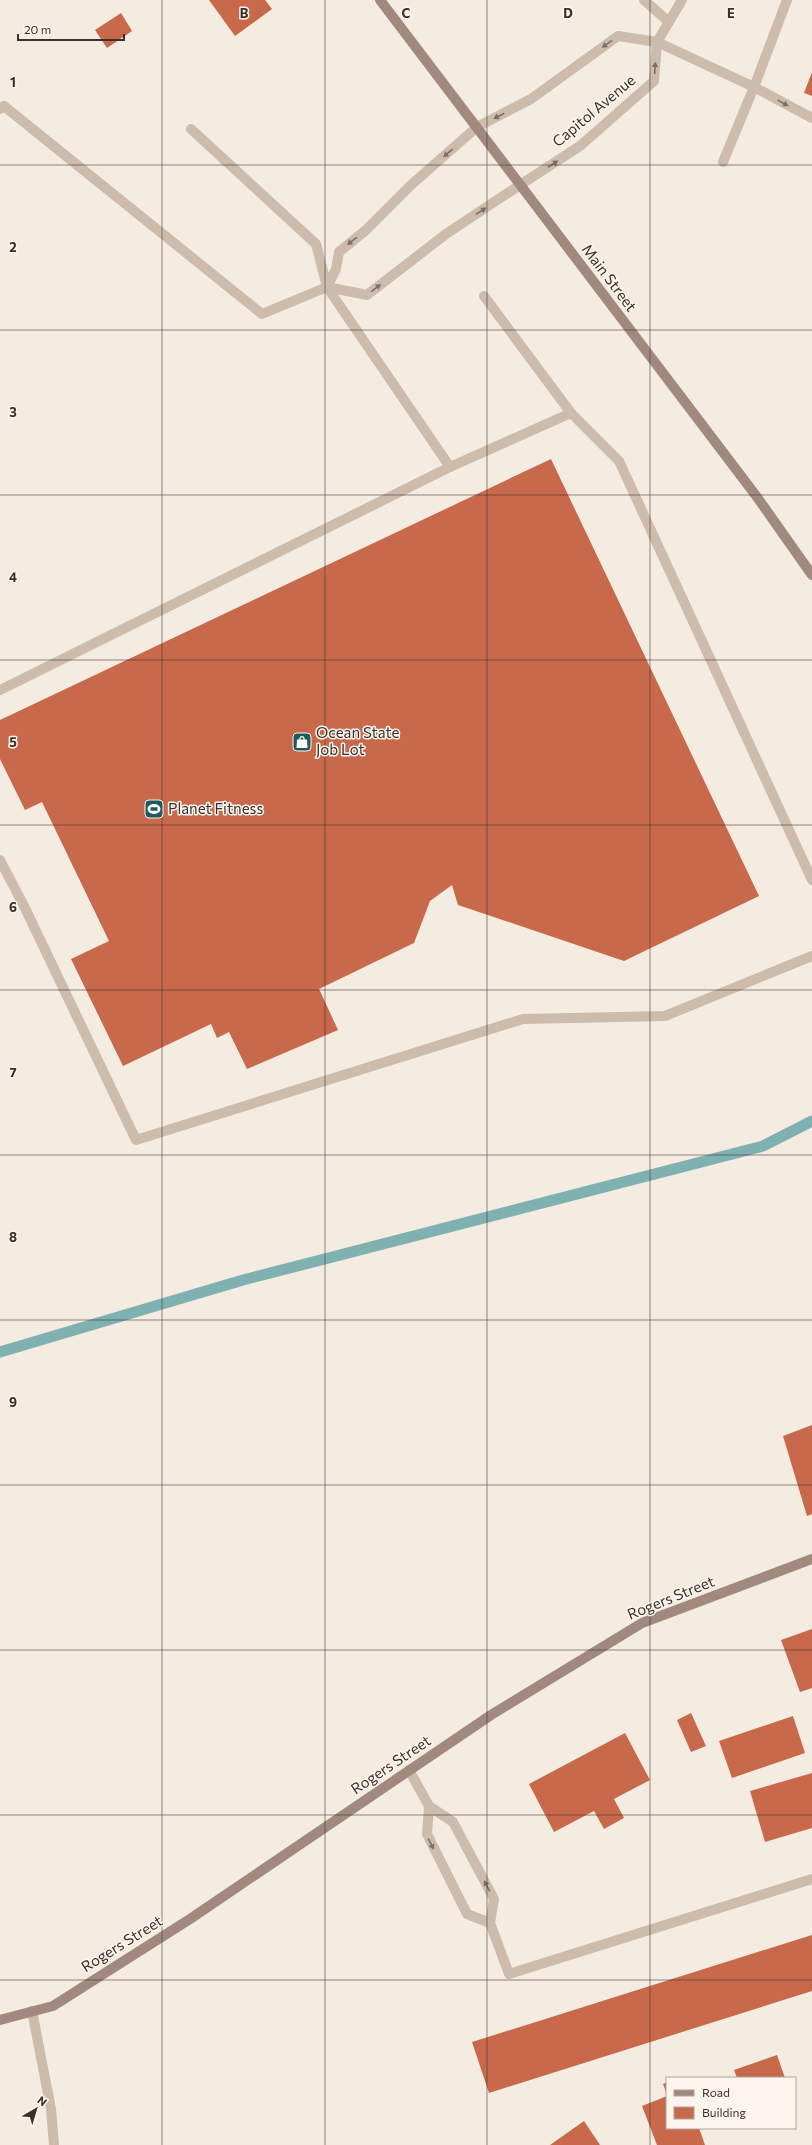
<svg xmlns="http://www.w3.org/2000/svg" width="812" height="2145" font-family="Commissioner,sans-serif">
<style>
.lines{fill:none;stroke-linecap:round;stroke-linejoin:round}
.stream{stroke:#7fb0b2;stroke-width:11}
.building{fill:#c8694b}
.lane{stroke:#cdbbac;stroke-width:10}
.street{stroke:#cdbbac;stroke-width:10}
.secondary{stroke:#a18a7d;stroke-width:10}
.oneway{fill:#7d6f65}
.grid{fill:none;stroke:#3b302b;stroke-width:1;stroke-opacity:0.55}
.labels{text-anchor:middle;stroke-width:3;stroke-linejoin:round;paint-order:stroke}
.street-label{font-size:15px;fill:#3b302b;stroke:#fbf5ee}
.poi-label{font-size:15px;fill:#3b302b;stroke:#fbf5ee;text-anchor:start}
.grid-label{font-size:13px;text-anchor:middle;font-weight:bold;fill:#3b302b;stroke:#fbf5ee;stroke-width:3;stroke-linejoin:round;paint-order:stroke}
</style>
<rect width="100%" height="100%" fill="#f4ebe1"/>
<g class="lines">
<path class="stream" d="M0 1352 243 1280 763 1146 812 1121"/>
</g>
<g class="building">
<path d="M209 0H265L272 9 235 36Z"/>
<path d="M121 13 132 31 107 48 95 30Z"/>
<path d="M812 72V96L804 93Z"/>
<path d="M551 459 759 896 624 961 458 905 452 885 430 901 414 943 319 989 338 1030 247 1069 229 1032 217 1038 211 1024 123 1066 71 959 109 941 42 802 25 810 0 759V720Z"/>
<path d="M812 1425V1514L807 1516 783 1436Z"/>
<path d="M812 1629V1688L800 1692 781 1640Z"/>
<path d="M691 1713 706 1746 691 1752 677 1720Z"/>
<path d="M793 1716 805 1753 732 1778 719 1741Z"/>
<path d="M625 1733 650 1780 614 1799 624 1818 604 1829 594 1811 554 1832 529 1784Z"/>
<path d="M812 1773V1828L765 1842 750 1791Z"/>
<path d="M812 1935V1991L489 2093 472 2042Z"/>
<path d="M777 2055 785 2078H737L734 2070Z"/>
<path d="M667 2082V2095L663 2084Z"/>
<path d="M667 2096V2128H699L705 2145H657L642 2106Z"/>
<path d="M584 2121 600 2145H550Z"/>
</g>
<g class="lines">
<g class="lane">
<path d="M644 0 669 22"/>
<path d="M657 42 754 87 787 0"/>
<path d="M0 109 4 106 262 314 327 287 367 295 446 234 520 185"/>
<path d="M191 129 316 244 327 287 450 467"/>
<path d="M723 162 754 87 812 118"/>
<path d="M327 287 336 269 339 252 366 230 411 185 477 127"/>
<path d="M484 296 571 413"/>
<path d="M0 690 450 467 571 413 619 461 812 880"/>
<path d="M0 860 24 906 136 1140 523 1019 665 1016 812 956"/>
<path d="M409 1770 429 1806 453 1822 494 1899 490 1923 509 1974 812 1879"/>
<path d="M429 1806 427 1834 467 1914 490 1923"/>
</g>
<g class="street">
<path d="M477 127 531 99 618 36 657 42"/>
<path d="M520 185 580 146 654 81 657 42 682 0"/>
<path d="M32 2011 51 2109 54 2145"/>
</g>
<g class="secondary">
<path d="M380 0 757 497 812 575"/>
<path d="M0 2020 53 2006 190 1919 491 1715 642 1623 812 1559"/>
</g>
</g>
<defs><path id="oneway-solid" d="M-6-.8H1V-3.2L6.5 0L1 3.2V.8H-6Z"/></defs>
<g class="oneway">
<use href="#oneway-solid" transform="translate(607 44) rotate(144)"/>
<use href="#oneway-solid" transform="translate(655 68) rotate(-87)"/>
<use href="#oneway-solid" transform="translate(783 103) rotate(29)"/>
<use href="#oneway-solid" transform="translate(499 116) rotate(153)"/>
<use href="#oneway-solid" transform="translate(448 153) rotate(139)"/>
<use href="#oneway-solid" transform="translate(553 164) rotate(-33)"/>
<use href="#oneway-solid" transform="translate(481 211) rotate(-33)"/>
<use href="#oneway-solid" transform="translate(352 241) rotate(142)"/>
<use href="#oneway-solid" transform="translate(376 288) rotate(-38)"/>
<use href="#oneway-solid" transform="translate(431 1844) rotate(63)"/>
<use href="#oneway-solid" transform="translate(487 1886) rotate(-118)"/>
</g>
<path class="grid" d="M162 0V2145M325 0V2145M487 0V2145M650 0V2145M0 165H812M0 330H812M0 495H812M0 660H812M0 825H812M0 990H812M0 1155H812M0 1320H812M0 1485H812M0 1650H812M0 1815H812M0 1980H812"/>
<defs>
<symbol id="shop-square" viewBox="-11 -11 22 22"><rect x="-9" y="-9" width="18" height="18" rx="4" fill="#1f5a5e" stroke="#fbf5ee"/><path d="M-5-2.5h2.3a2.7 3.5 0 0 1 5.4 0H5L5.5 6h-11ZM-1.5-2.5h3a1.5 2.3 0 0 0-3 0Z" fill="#fff"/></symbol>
<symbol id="stadium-square" viewBox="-11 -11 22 22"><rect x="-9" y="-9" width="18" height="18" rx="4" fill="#1f5a5e" stroke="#fbf5ee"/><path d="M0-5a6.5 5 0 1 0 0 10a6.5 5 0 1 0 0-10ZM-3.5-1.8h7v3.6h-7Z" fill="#fff"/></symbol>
</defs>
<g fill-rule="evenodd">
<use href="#shop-square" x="291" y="731" width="22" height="22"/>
<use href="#stadium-square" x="143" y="798" width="22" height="22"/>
</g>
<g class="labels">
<g class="street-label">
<text transform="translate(594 111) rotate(-40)" y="5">Capitol Avenue</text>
<text transform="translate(609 278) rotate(53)" y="5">Main Street</text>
<text transform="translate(671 1598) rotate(-22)" y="5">Rogers Street</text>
<text transform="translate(391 1765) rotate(-34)" y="5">Rogers Street</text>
<text transform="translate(122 1944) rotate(-32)" y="5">Rogers Street</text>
</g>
<g class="poi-label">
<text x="316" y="738">Ocean State<tspan x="316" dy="17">Job Lot</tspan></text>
<text x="168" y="814">Planet Fitness</text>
</g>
</g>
<g class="grid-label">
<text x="244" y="18">B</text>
<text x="406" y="18">C</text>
<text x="568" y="18">D</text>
<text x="731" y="18">E</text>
<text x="13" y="87">1</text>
<text x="13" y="252">2</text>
<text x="13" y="417">3</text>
<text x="13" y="582">4</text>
<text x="13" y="747">5</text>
<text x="13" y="912">6</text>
<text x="13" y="1077">7</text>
<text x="13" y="1242">8</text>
<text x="13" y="1407">9</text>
</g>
<rect x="666" y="2077" width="130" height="52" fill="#fbf5ee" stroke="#aea6a0"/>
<rect x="674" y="2090" width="20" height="6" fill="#a18a7d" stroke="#aea6a0"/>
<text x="702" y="2097" font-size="12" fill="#3b302b">Road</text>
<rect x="674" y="2107" width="20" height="12" fill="#c8694b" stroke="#aea6a0"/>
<text x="702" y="2117" font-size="12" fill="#3b302b">Building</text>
<g transform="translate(36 2109) rotate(38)" stroke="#fbf5ee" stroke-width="3" paint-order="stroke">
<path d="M0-3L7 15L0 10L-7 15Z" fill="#3b302b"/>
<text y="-6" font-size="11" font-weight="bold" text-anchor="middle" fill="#3b302b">N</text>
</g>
<path d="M18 34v6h106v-6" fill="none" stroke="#3b302b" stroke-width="2"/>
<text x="24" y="34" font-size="12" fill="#3b302b" stroke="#fbf5ee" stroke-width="3" paint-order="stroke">20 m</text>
</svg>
